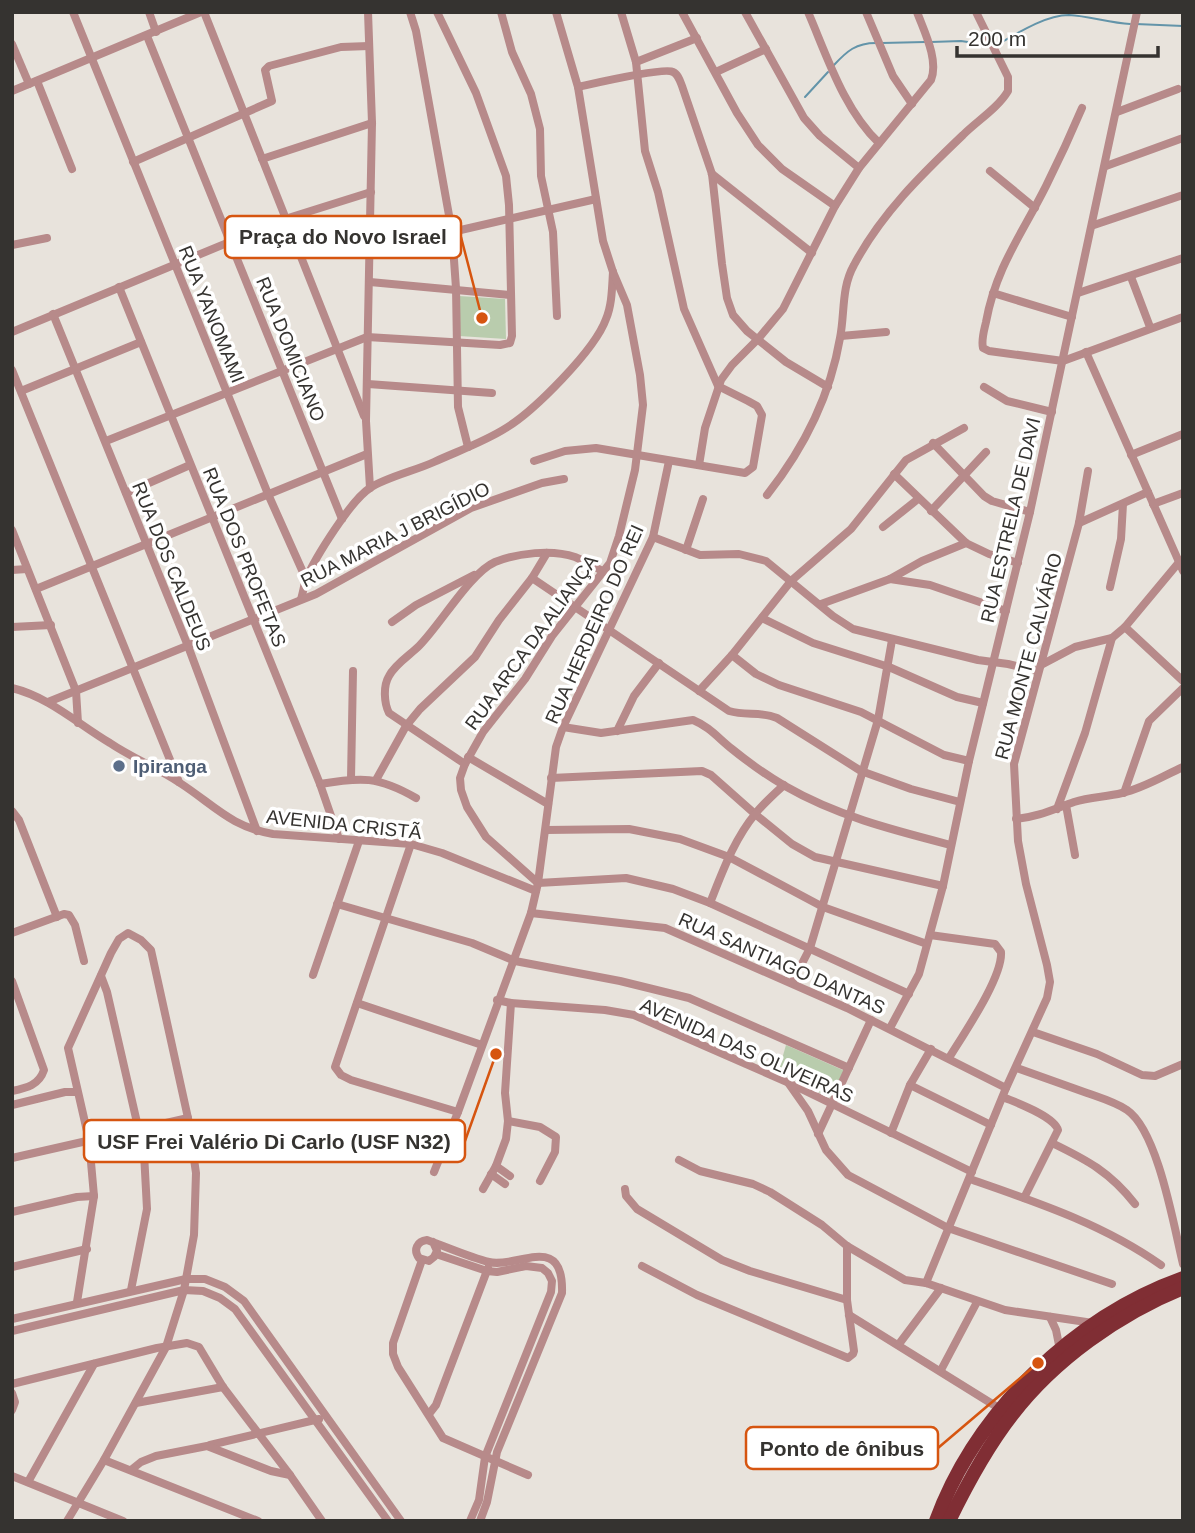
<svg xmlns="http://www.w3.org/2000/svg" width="1195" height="1533" font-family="Helvetica,sans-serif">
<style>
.green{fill:#b9ccad}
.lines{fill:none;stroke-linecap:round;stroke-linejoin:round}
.stream{stroke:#6394a9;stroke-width:2}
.minor{stroke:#b78a8a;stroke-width:8}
.trunk{stroke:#802e34;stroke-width:14}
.service-dot{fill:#5c6f8a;stroke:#fff;stroke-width:2.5}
.labels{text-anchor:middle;stroke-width:7;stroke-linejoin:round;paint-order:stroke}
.street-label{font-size:19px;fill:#353330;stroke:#fff}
.service-label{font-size:19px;font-weight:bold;fill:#4e5e75;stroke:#fff;text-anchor:start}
.leader{fill:none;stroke:#d65510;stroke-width:2.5}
.callout-dot{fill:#d65510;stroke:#fff;stroke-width:2.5}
.callout{fill:#fff;stroke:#d65510;stroke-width:2.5}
.callout-label{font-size:21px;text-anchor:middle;font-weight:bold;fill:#353330}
</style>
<rect width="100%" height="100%" fill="#e8e3dc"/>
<g class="green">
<path d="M459 296 505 299 506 339 459 336Z"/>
<path d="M786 1045 845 1071 833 1099 778 1073Z"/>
</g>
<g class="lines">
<g class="stream">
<path d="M1136 24 1183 26"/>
<path d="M931 42 961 41 988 45"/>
<path d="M882 43 925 42"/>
<path d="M997 45C1016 34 1045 15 1069 15 1089 16 1110 23 1130 24"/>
<path d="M834 65C847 51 856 43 876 43"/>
<path d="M805 97 828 72"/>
</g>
<g class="minor">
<path d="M73 12 268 494 306 579"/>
<path d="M149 12 156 32"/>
<path d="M204 12 364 416"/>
<path d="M368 12 372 123 366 421 370 488"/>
<path d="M410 12 416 31 452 232 456 288 458 407 468 447"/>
<path d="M501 12 512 52 531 94 540 129 541 176 553 232 557 316"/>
<path d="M682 12 737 113 758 145 782 169 835 206"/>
<path d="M745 12 804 118 820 136 859 168"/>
<path d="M808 12C827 56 844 110 879 143"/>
<path d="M866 12 893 76 912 104"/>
<path d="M147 36 342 519"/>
<path d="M12 44 29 84"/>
<path d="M636 62 697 38"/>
<path d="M716 72 766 49"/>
<path d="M37 81 72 169"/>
<path d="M578 87C592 84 664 67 673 72 678 74 680 81 682 86L712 174 722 264 727 298 733 315 747 331 786 362 828 387"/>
<path d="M12 91 201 12"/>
<path d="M1082 108C1071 134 1059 160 1046 186 1022 234 996 267 986 322 984 331 981 340 983 348L989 351 1063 361 1183 317"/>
<path d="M1117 112 1178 89"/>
<path d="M262 159 372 123"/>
<path d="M133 162 272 101 265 70 269 66 341 47 369 46"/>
<path d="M1106 166 1183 138"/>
<path d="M990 171 1035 208"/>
<path d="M712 174 812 253"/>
<path d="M1094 225 1183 195"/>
<path d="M452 232 596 199"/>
<path d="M12 245 47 238"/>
<path d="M1131 277 1150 327"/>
<path d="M370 282 511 295"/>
<path d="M119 287 320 784 339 839"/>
<path d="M993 293 1072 317"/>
<path d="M1078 293 1183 258"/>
<path d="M53 314 188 646 257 831"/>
<path d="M12 332 285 219 371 192"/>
<path d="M841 336 886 332"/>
<path d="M1086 352 1183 571"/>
<path d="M12 370 179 782"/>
<path d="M368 384 492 393"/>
<path d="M984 387 1007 401 1052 412"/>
<path d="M21 391 141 342"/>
<path d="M106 441 367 337 500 345 510 343 512 336 509 205 506 176 476 93 437 12"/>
<path d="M933 443 984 496 992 501 1030 512"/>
<path d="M1131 455 1183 434"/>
<path d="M534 461 565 451 596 448 745 473 753 467 762 415 757 406 748 401 718 386 684 309 658 192 645 151 636 62 621 12"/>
<path d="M699 465 705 428 721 380 732 365 758 339 783 309 835 206 859 168 931 80C939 60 924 31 917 12"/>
<path d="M894 474 966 543 989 554 1018 563"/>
<path d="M126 493 190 465"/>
<path d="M767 495C804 448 830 397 840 338 845 313 841 288 854 265 881 214 921 175 963 135 977 121 998 108 1008 91V77L976 12"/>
<path d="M1153 504 1183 493"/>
<path d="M931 511 986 452"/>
<path d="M1079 523 1148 492"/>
<path d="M883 527 918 499"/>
<path d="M12 530 76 691 78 723"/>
<path d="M653 537 700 555 739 554 766 561 833 616 853 629 978 660 1008 664 1038 671"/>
<path d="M686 550 703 499"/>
<path d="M12 570 27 569"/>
<path d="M532 578 729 711C746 716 761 711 777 718L861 771 911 789 960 802"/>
<path d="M890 579 922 561 966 543"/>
<path d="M1110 587 1121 539 1123 504"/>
<path d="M36 589 367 454"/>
<path d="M301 599C303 593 304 585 306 579 315 558 351 500 370 488 384 478 417 470 434 462 458 451 484 442 506 428 534 411 595 350 606 319 612 305 612 288 613 272"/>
<path d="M821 604 890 579 930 585 1006 611"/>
<path d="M762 618 813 643 889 667 957 697 983 703"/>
<path d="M392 622 416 605 474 575"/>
<path d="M12 627 51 625"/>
<path d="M1125 627 1183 681"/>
<path d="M732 655 756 674 779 685 861 712 944 755 969 761"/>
<path d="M1041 665 1075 647 1112 638 1125 627 1180 561"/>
<path d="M12 688C49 697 78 724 110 743 132 758 158 768 180 783 214 805 231 827 273 834L411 844 442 853 536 891"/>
<path d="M699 691 732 655 791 581 851 529 906 460 964 428"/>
<path d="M48 702 316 594 471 508 542 483 564 479"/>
<path d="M563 727 601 733 693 720C710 727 718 738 732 749 748 762 766 775 785 786 837 816 893 830 951 845"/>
<path d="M617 731 634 696 659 663"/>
<path d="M468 757 548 804"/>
<path d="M465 764 389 713C384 703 383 686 389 676 395 664 410 655 419 646 441 624 470 573 495 562 518 553 552 549 575 557 585 561 595 567 604 572"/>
<path d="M551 778 702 771 711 775 755 814 792 844 815 857 943 886"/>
<path d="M351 779 353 671"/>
<path d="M376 780 406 726 420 709 475 657 499 620 532 578 547 553"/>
<path d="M320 784C361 777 378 776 416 798"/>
<path d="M1124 793 1149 721 1183 688"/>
<path d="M1066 805 1075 855"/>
<path d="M1057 809 1085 733 1112 638"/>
<path d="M12 811 19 820 57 917"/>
<path d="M1016 819C1038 817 1054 809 1074 802 1090 797 1106 797 1122 793 1144 788 1163 776 1183 767"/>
<path d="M546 830 629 829 680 839 729 857 823 907 927 944"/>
<path d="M411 844 335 1067 341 1075 351 1080 458 1112"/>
<path d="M538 883 486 837 467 807 461 790 460 778 465 764 483 732 525 679 552 636 610 563 619 536 635 470 643 405 640 375 627 305 613 272 603 241 578 87 556 12"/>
<path d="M538 883 626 878 673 889 710 903 909 994"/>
<path d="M710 903C722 873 734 839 756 813 764 803 774 794 784 785"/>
<path d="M337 904 472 943 515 961 620 981 689 998 849 1068"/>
<path d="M531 913 665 928 847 1008 1006 1088"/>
<path d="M12 933 64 914 69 915 75 925 84 961"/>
<path d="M930 935 995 944 1001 952C1003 977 963 1035 949 1058"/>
<path d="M313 975 359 841"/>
<path d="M101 976 107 992 144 1153 147 1209 131 1290"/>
<path d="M12 981 44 1070C39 1085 27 1088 12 1091"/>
<path d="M792 983 810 948 878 720 892 640"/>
<path d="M497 1000 511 1003 605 1010 634 1015 787 1082 972 1172"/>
<path d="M357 1003 482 1045"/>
<path d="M890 1028 919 974 943 886 969 761 1030 512 1137 12"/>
<path d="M1033 1032 1097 1054 1142 1075 1155 1076 1183 1064"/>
<path d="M1017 1068C1040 1076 1064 1085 1087 1093 1101 1098 1115 1102 1127 1110 1158 1131 1174 1227 1183 1264"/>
<path d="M789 1084 808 1111 826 1150 848 1175 948 1228 1112 1284"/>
<path d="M910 1085 991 1125"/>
<path d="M1003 1097C1017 1103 1054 1116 1058 1130L1024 1198"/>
<path d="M12 1105 65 1092H77"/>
<path d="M508 1121 540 1127 556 1137 555 1152 540 1181"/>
<path d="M891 1133 910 1085 931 1049"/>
<path d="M818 1134 871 1020"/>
<path d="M1052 1143C1087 1160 1110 1172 1135 1204"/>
<path d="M12 1158 188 1118"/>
<path d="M679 1160 700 1171 753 1184 770 1192 822 1225 847 1246 905 1280 926 1283 1005 1310 1093 1323"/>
<path d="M496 1166 510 1176"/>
<path d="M434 1172 458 1112 531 913 538 883 556 747 563 727 653 537 669 461"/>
<path d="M491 1174 505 1184"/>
<path d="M970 1179C1036 1202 1103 1224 1161 1265"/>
<path d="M483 1189 496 1166 506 1139 508 1121 505 1093 511 1003"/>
<path d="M625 1189 626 1196 637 1209 722 1260 750 1271 847 1300"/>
<path d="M12 1212 77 1197 94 1196"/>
<path d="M433 1242 437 1251 434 1257 429 1261 419 1258C413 1250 417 1241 427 1240 447 1247 469 1257 489 1262 517 1269 564 1231 562 1293L497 1452 487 1502 480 1521"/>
<path d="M436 1254 487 1271 497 1272 526 1266 542 1268 548 1273 552 1281 551 1292 485 1457 479 1500 470 1521"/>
<path d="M422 1260 393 1343V1354L398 1367 443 1438 528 1475"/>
<path d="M642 1266 697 1295 848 1358 853 1354 854 1351 847 1300V1246"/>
<path d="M12 1267 87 1249"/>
<path d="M926 1283 1006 1088 1047 998 1050 982 1047 965 1026 884 1018 841 1014 764 1079 523 1088 471"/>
<path d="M849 1315 1002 1410"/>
<path d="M1050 1317 1056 1330 1060 1350"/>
<path d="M12 1319 186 1279H205L225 1287 244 1301 401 1521"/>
<path d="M12 1331 184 1290 203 1291 220 1298 235 1309 388 1521"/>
<path d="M899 1344 941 1288"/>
<path d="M941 1370 977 1302"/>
<path d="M12 1384 157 1348 187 1343 199 1347 223 1387 290 1475"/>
<path d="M12 1393 15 1402 12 1410"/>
<path d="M136 1403 223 1387"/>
<path d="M429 1414 436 1405 488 1268"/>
<path d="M210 1445 319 1419"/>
<path d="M104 1460 258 1521"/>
<path d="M131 1470 141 1462 156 1456 207 1446 271 1471 290 1475 322 1521"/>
<path d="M12 1476 123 1521"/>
<path d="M28 1482 94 1364"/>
<path d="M67 1521 104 1460 166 1347 184 1290 194 1235 196 1173 188 1118 151 950 141 940 128 933 119 939 111 953 68 1048 89 1140 94 1196 77 1302"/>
</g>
<g class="trunk">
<path d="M936 1521C976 1412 1074 1317 1183 1278"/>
<path d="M949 1521C967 1484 987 1447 1012 1415 1054 1360 1119 1314 1183 1288"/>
</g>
</g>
<circle class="service-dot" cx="119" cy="766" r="7"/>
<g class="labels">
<g class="street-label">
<text transform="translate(212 314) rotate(68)" y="7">RUA YANOMAMI</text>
<text transform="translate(291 349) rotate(68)" y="7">RUA DOMICIANO</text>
<text transform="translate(1010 520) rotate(-77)" y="7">RUA ESTRELA DE DAVI</text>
<text transform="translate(395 534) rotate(-27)" y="7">RUA MARIA J BRIGÍDIO</text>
<text transform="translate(245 557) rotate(68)" y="7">RUA DOS PROFETAS</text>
<text transform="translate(172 566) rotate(68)" y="7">RUA DOS CALDEUS</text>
<text transform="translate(594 624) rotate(-66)" y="7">RUA HERDEIRO DO REI</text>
<text transform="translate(531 642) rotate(-54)" y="7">RUA ARCA DA ALIANÇA</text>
<text transform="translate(1028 656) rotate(-75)" y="7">RUA MONTE CALVÁRIO</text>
<text transform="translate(344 824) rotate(6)" y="7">AVENIDA CRISTÃ</text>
<text transform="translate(782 963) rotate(24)" y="7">RUA SANTIAGO DANTAS</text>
<text transform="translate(747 1050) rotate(24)" y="7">AVENIDA DAS OLIVEIRAS</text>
</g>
<g class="service-label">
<text x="133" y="773">Ipiranga</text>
</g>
</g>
<path class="leader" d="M482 318L461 237M496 1054L465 1141M1038 1363L938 1448"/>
<g class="callout-dot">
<circle cx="482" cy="318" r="7"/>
<circle cx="496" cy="1054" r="7"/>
<circle cx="1038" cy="1363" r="7"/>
</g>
<g class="callout">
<rect x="225" y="216" width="236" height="42" rx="7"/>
<rect x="84" y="1120" width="381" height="42" rx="7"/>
<rect x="746" y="1427" width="192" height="42" rx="7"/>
</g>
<g class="callout-label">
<text x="343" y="244">Praça do Novo Israel</text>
<text x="274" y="1149">USF Frei Valério Di Carlo (USF N32)</text>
<text x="842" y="1456">Ponto de ônibus</text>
</g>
<rect width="1195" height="1533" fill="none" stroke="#353330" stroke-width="28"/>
<path d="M957 46v10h201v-10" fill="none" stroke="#353330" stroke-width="3.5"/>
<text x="968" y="46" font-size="21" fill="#353330" stroke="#ffffff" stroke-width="5" paint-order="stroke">200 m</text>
</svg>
